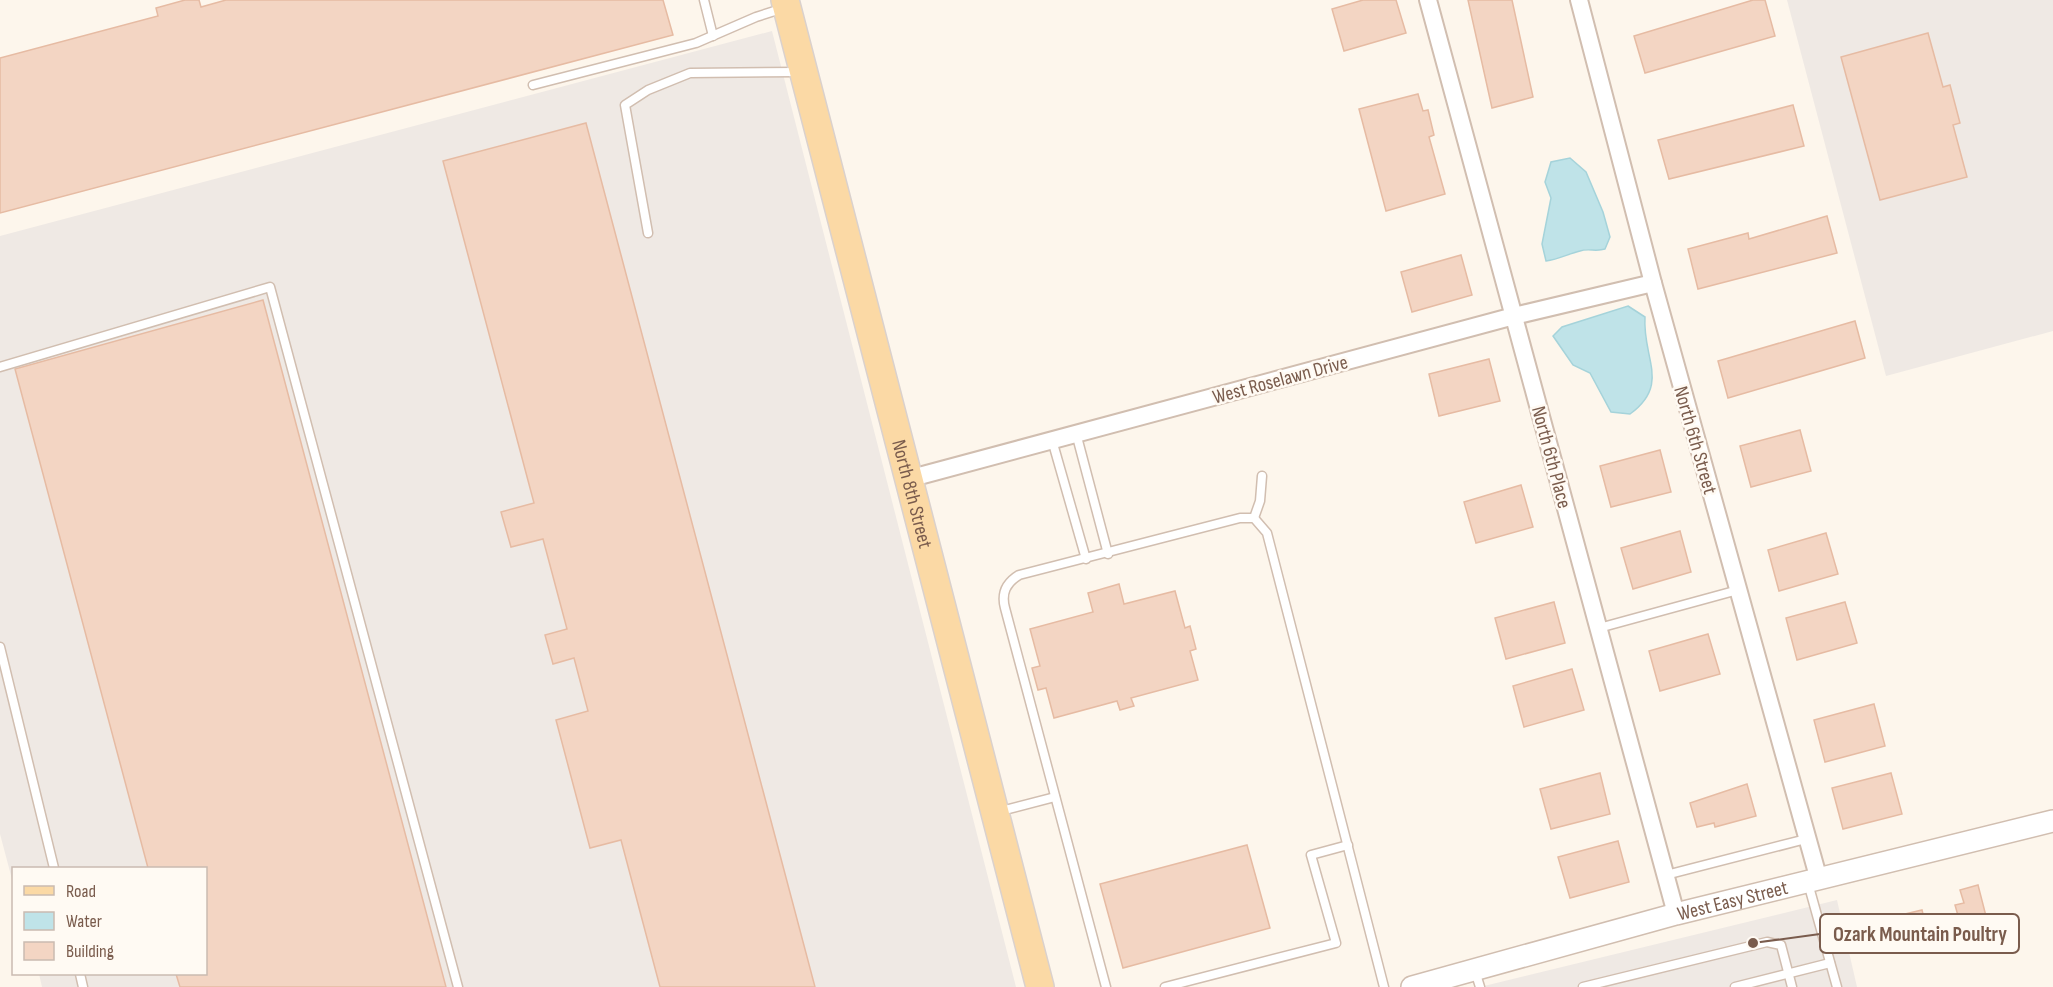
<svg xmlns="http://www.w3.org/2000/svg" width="2053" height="987" font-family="'Sofia Sans Condensed',sans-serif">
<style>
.industrial{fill:#efe9e4}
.water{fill:#bfe3e8;stroke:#a5d3da;stroke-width:1.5}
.building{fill:#f3d5c3;stroke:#e6bba3;stroke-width:1.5}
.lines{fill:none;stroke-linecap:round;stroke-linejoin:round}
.service-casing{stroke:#d1beb0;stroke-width:11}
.minor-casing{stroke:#d1beb0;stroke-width:20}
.tertiary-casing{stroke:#d1beb0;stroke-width:24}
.primary-casing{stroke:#dad1cd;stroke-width:30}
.service{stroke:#fff;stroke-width:8}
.minor{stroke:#fff;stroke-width:16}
.tertiary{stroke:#fff;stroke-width:21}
.primary{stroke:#fbd9a5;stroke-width:27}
.labels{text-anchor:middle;stroke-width:5;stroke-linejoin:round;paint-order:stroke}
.street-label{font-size:20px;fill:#7a5c4d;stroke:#fffaf3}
.leader{fill:none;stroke:#7a5c4d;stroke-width:2}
.callout-dot{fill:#7a5c4d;stroke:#fffaf3;stroke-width:2}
.callout{fill:#fffaf3;stroke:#7a5c4d;stroke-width:2}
.callout-label{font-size:21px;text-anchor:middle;font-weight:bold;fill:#7a5c4d}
</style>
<rect width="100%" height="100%" fill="#fdf6ec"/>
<g class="industrial">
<path d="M1787 0H2053V331L1886 376Z"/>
<path d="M772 31 1016 987H42L39 974H206V868H14L13 883 0 834V236Z"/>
<path d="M1837 900 1857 987H1480Z"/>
</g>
<g class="water">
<path d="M1570 158 1586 172 1603 212 1610 237 1605 249C1596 252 1588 248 1580 251 1568 254 1559 259 1546 261L1542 244 1551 198 1545 182 1551 162Z"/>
<path d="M1628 306 1645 317C1642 358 1671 384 1630 414L1611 412 1590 373 1573 365 1553 336 1562 327Z"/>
</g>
<g class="building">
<path d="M185 0H199L201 7 226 0H663L673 35 0 213V58L158 16 156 8Z"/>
<path d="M1363 0H1396L1406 33 1344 51 1332 9Z"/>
<path d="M1468 0H1512L1533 97 1492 108Z"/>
<path d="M1753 0H1765L1775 36 1645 73 1634 36Z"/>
<path d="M1928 33 1943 87 1950 85 1960 123 1953 125 1967 177 1880 200 1841 57Z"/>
<path d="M1418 94 1423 111 1428 110 1434 135 1429 137 1445 194 1386 211 1359 109Z"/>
<path d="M1793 105 1804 146 1669 179 1658 140Z"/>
<path d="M586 123 815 987H660L621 840 590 848 556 720 588 711 574 658 553 664 545 635 567 629 543 539 511 547 501 512 534 503 443 161Z"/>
<path d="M1827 216 1837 253 1698 289 1688 249 1748 233 1749 239Z"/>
<path d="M1461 255 1472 295 1412 312 1401 272Z"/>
<path d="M263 300 446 987H180L176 974H206V868H148L15 369Z"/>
<path d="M1855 321 1865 358 1728 398 1718 361Z"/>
<path d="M1489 359 1500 401 1439 416 1429 374Z"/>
<path d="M1800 430 1811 471 1751 487 1740 446Z"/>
<path d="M1660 450 1671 492 1611 507 1600 466Z"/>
<path d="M1521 485 1533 527 1476 543 1464 502Z"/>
<path d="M1680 531 1691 572 1633 589 1621 548Z"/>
<path d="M1826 533 1838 574 1779 591 1768 550Z"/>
<path d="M1119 584 1124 604 1175 591 1185 628 1190 626 1196 649 1190 651 1198 680 1131 698 1134 706 1120 710 1117 701 1054 718 1046 688 1038 690 1032 668 1040 666 1030 629 1093 612 1088 593Z"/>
<path d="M1554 602 1565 643 1506 659 1495 618Z"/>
<path d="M1845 602 1857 643 1797 660 1786 618Z"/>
<path d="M1708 634 1720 674 1660 691 1649 651Z"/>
<path d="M1572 669 1584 710 1524 727 1513 686Z"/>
<path d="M1874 704 1885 746 1825 762 1814 720Z"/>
<path d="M1600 773 1610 814 1551 829 1540 789Z"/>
<path d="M1891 773 1902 814 1843 829 1832 788Z"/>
<path d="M1747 784 1756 816 1715 827 1714 823 1697 827 1690 803Z"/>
<path d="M1618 841 1629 882 1570 898 1558 857Z"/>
<path d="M1247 845 1270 928 1123 968 1100 884Z"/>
<path d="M1978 885 1987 920 1961 926 1955 905 1964 903 1960 890Z"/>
<path d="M1922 910 1929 938 1895 946 1888 918Z"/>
</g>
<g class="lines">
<defs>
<g id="service">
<path d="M704 0 713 36"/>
<path d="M533 85 696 43 756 17 784 8"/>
<path d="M648 233 625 105 648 90 690 73 799 72"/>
<path d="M0 367 270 287 458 987"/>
<path d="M1076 433 1108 554"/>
<path d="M1052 440 1086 559"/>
<path d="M1254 518 1260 501 1262 476"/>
<path d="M1599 628 1738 590"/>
<path d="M0 647 54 868"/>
<path d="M997 812 1055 797"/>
<path d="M1666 875 1806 839"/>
<path d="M1808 883 1837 987"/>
<path d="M1475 971 1480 987"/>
<path d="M80 974 83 987"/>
<path d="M1106 987 1005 608C1001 593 1006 583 1019 575L1240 518H1254L1267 533 1384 987"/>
<path d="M1165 987 1336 943 1311 855 1348 845"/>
<path d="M1583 987 1767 942 1781 945 1792 987"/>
<path d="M1735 987 1830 963"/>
</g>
<g id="minor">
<path d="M1428 0 1676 914"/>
<path d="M1579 0 1653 283 1819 880"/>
<path d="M908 479 1514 316 1653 283"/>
</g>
<g id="tertiary">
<path id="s1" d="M1412 987 1676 914 2053 821"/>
</g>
<g id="primary">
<path id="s2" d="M785 0 1040 987"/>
</g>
</defs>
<use href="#service" class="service-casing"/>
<use href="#minor" class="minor-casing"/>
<use href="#tertiary" class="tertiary-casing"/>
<use href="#primary" class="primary-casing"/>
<use href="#service" class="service"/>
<use href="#minor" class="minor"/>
<use href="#tertiary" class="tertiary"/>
<use href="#primary" class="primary"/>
</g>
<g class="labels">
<g class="street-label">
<text transform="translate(1280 379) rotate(-15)" y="7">West Roselawn Drive</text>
<text transform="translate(1696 440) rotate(74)" y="7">North 6th Street</text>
<text transform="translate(1552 457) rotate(75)" y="7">North 6th Place</text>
<text dy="7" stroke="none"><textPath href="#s2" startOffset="510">North 8th Street</textPath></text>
<text dy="7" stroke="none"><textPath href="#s1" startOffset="332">West Easy Street</textPath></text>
</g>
</g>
<path class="leader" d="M1753 943L1820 934"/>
<circle class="callout-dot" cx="1753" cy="943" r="6"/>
<rect class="callout" x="1820" y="914" width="199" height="39" rx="6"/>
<g class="callout-label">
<text x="1920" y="941">Ozark Mountain Poultry</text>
</g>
<rect x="12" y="867" width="195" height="108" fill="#fffaf3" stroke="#cabbb1" stroke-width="1.5"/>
<rect x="24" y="886" width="30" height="9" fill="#fbd9a5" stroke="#cabbb1" stroke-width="1.5"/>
<text x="66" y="897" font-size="18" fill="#7a5c4d">Road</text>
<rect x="24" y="912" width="30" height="18" fill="#bfe3e8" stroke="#cabbb1" stroke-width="1.5"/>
<text x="66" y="927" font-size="18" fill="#7a5c4d">Water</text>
<rect x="24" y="942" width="30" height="18" fill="#f3d5c3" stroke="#cabbb1" stroke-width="1.5"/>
<text x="66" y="957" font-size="18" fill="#7a5c4d">Building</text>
</svg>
